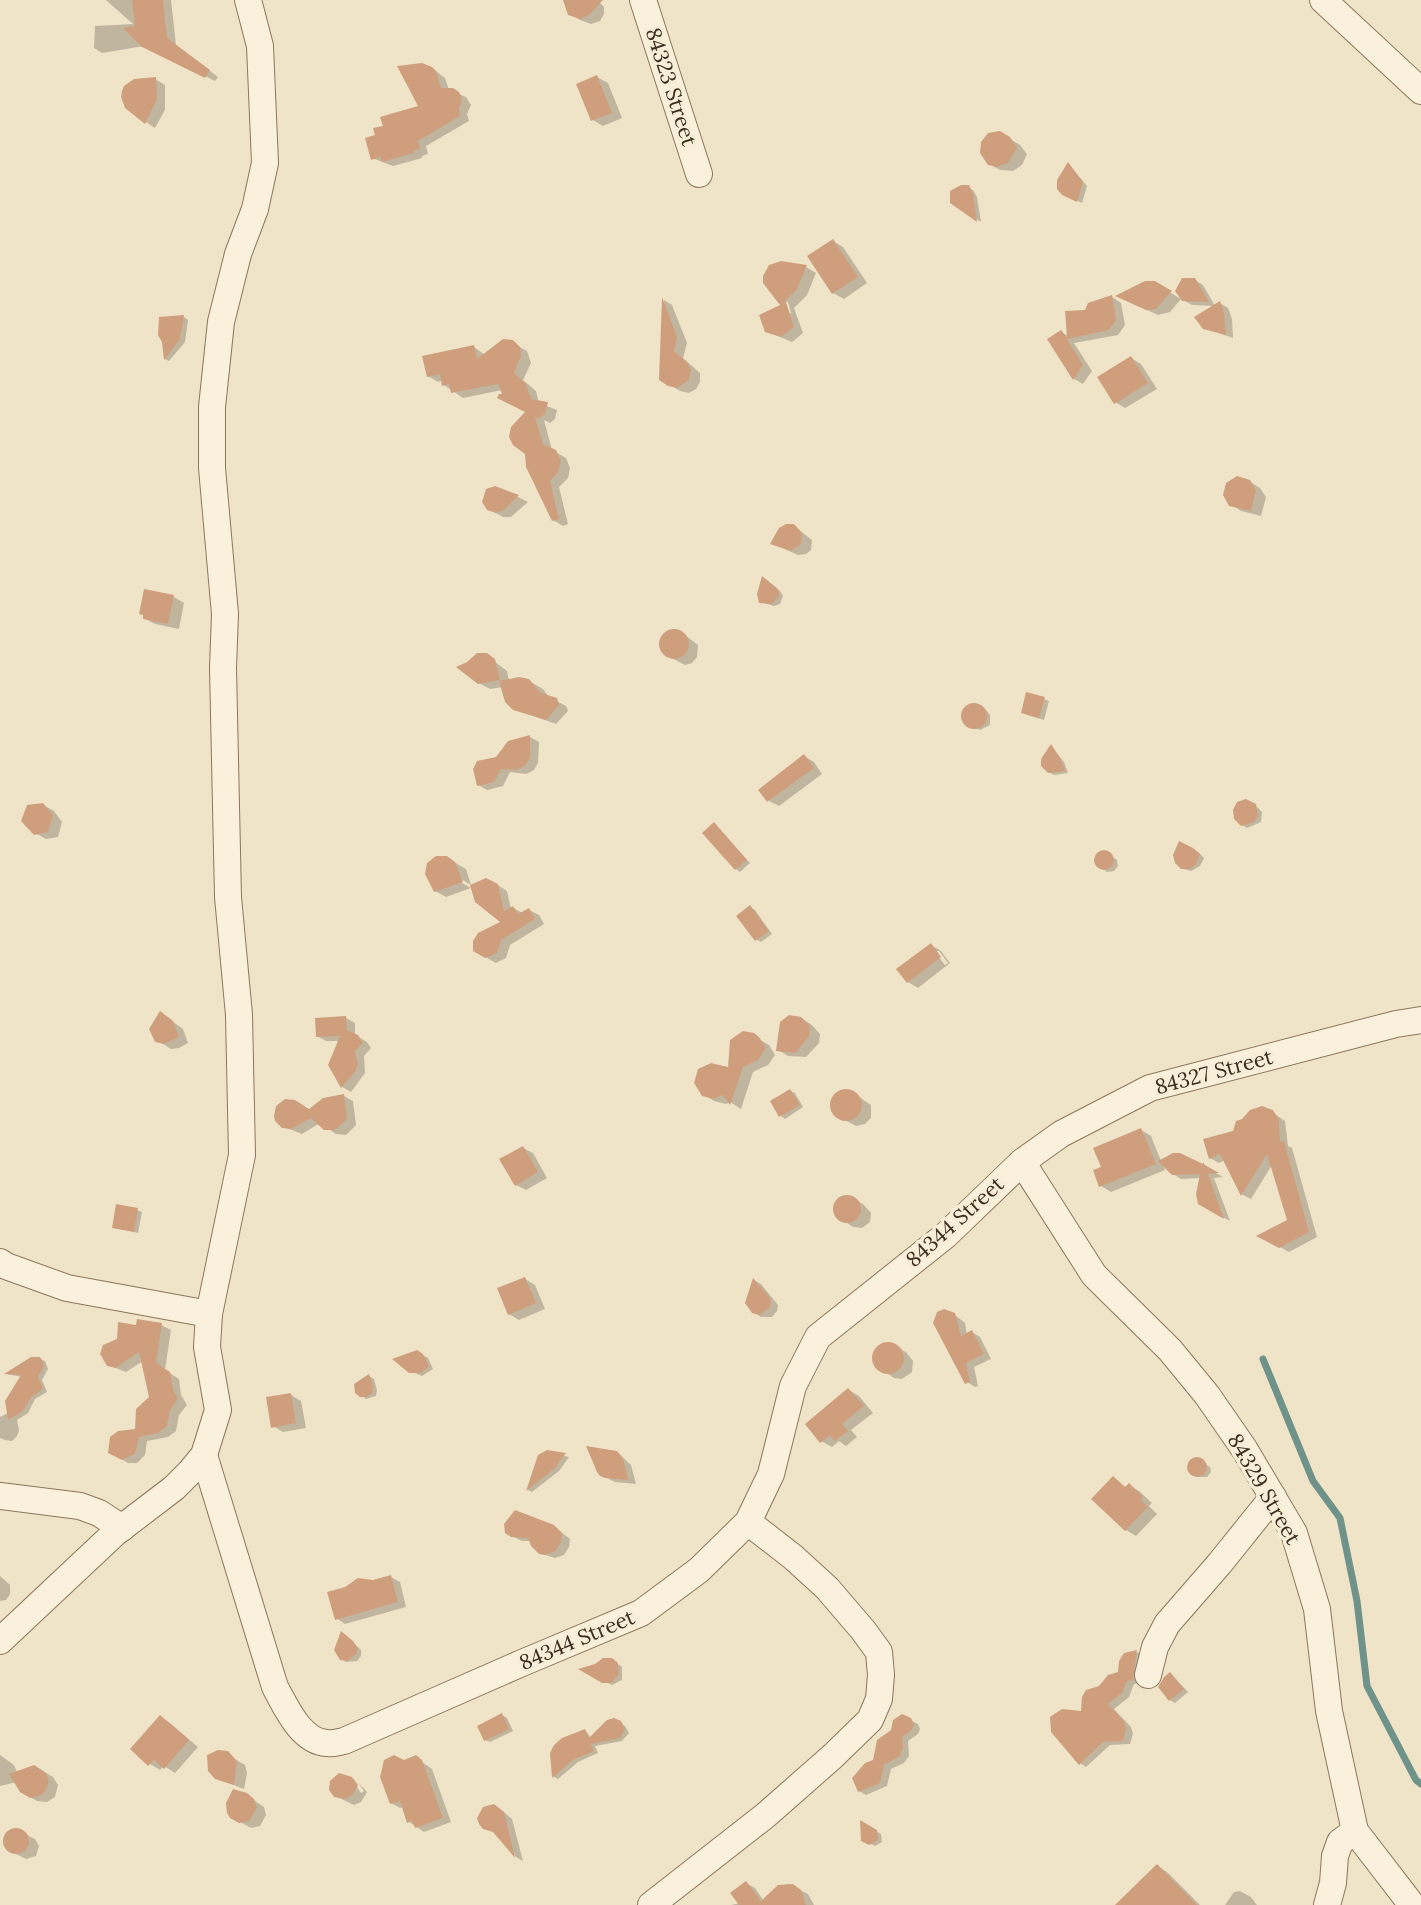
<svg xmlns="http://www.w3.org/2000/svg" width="1421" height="1905" font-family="Lora,serif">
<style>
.shadow{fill:#0003;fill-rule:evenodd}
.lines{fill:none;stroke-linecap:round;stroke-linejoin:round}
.stream{stroke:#6f938a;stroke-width:7}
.building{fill:#cf9f7d}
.minor-casing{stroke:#8d765c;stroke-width:28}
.minor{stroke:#faf1dc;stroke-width:26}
.labels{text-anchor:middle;stroke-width:7;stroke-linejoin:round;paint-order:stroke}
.street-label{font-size:21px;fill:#3d2e20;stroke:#f7eed8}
</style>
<rect width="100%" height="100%" fill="#f0e4c8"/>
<g class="shadow">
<path d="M106 0H171L176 45 218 77 215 81 144 46 102 53 94 48 95 26 133 24Z"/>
<path d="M568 0H597L604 7V14L600 21 591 24 580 20 570 14Z"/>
<path d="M432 68 445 78 449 90 466 97 471 105 467 114 469 121 426 146 428 154 422 156V158L393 166 372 158 377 136 385 127 420 108Z"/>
<path d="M597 77 608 83 622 118 603 126 593 120Z"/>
<path d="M155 79 165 85V110L155 128 146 122Z"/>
<path d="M1000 133 1020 145 1027 154 1022 165 1013 171 1000 170 989 164Z"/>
<path d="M1068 164 1087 186 1082 203 1069 197Z"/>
<path d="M961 186 973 190 977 197 981 222 954 205 951 195 954 189Z"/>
<path d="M833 241 843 247 867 283 844 299 833 293Z"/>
<path d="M806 267 816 273 807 295 794 308 803 333 792 342 766 331 783 305 765 282ZM784 302H788L791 313 788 314Z"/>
<path d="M1195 280 1203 285 1215 306 1192 305 1183 300Z"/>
<path d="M1155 283 1181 299 1170 312 1158 315 1127 301Z"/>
<path d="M1112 297 1121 303 1125 325 1118 335 1074 343 1092 371 1083 384 1074 379 1061 332 1068 336 1086 312Z"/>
<path d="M664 300 672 305 687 343 683 358 700 373V382L696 389 689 393 680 391 661 379Z"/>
<path d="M1220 303 1228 308 1232 319 1233 338 1210 330Z"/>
<path d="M184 317 188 320 185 342 169 361 165 359 160 319Z"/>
<path d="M516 345 527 351 531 363 523 380 536 391 539 403 557 410 555 419 550 423 544 420 552 450 566 458 570 468 568 478 559 487 568 524 563 526 553 520 527 412 505 397 502 390 463 398 444 385 443 380 438 382 428 376 474 347 485 355Z"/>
<path d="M1131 358 1141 364 1157 389 1125 408 1115 402Z"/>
<path d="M1249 481 1260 488 1266 497 1261 516 1241 511 1230 504Z"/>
<path d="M499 488 518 497 528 502 511 517H503L492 511Z"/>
<path d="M794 526 812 540 811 550 806 554 798 555 772 543Z"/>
<path d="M767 581 780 591 783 596 780 604 774 606 761 602Z"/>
<path d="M146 591 174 597 184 603 179 629 155 624 144 618Z"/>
<path d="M673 630 681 632 698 645 697 657 692 663 685 665 679 662 668 656 660 645 662 637Z"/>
<path d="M486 655 507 671 509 681 524 678 543 689 549 697 566 706 568 711 556 724 520 711 503 687 490 689 479 683Z"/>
<path d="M1044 699 1049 701 1044 720 1027 715Z"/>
<path d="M969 706 980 707 986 710 990 715V725L980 730 968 725 963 718 964 711Z"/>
<path d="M530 737 539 742 538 763 534 770 526 774 510 772 503 786 487 790 478 785 509 743Z"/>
<path d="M1051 746 1064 762 1068 773 1054 775 1049 772Z"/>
<path d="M804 756 814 762 822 774 779 806 769 801Z"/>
<path d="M1253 803 1262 812 1261 822 1247 828 1242 825Z"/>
<path d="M43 805 54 811 62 822 58 837 46 839 35 833Z"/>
<path d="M714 824 750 863 740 872 736 869Z"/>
<path d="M1106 852 1117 860 1118 866 1114 871 1107 872 1096 864V858L1100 853Z"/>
<path d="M1198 852 1204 858 1200 866 1191 871 1184 869Z"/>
<path d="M447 858 466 869 471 885 456 876 455 879 471 888 446 897 435 891Z"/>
<path d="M490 880 507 891 511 909 513 908 523 913 529 910 539 915 544 924 510 945 506 958 496 963 478 953 504 923Z"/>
<path d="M750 907 755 910 772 934 761 942 757 940Z"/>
<path d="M931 945 941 951 950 963 918 988 908 982ZM934 951H939L948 963 945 965Z"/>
<path d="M161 1013 183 1029 188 1043 179 1048 171 1049 160 1042Z"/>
<path d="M346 1018 355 1023V1035L367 1042 371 1048 364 1056 365 1073 351 1092 342 1087 340 1041H326L317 1036Z"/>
<path d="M801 1018 812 1025 820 1034 819 1043 806 1057 788 1056 778 1050Z"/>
<path d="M748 1033 769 1045 775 1055 768 1065 753 1072 741 1109 730 1102 726 1104 714 1101 703 1094 729 1069Z"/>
<path d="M849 1090 871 1105V1118L865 1124 856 1126 836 1115 831 1103 837 1094Z"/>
<path d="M790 1091 795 1093 803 1107 785 1119 781 1116Z"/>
<path d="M344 1096 353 1101 356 1125 346 1135 336 1134 320 1123 302 1134 284 1127 309 1110Z"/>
<path d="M1272 1112 1285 1121 1288 1146 1292 1148 1317 1237 1289 1252 1260 1236 1289 1221 1272 1165 1251 1199 1243 1195 1225 1160 1219 1163 1210 1158 1235 1132Z"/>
<path d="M1141 1130 1151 1136 1161 1161 1212 1171 1223 1177 1214 1178 1230 1221 1203 1206 1201 1178 1181 1179 1173 1174 1162 1163 1165 1170 1111 1192 1101 1186 1103 1168Z"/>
<path d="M523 1148 533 1153 547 1178 526 1190 516 1185Z"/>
<path d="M844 1197 852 1198 863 1204 871 1213 870 1222 862 1228 853 1227 842 1220 836 1212V1203Z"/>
<path d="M137 1210 142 1212 138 1233 114 1227Z"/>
<path d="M525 1279 535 1285 545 1309 519 1320 509 1314Z"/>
<path d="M754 1280 761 1284 778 1305 777 1311 772 1317H761L753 1312Z"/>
<path d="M951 1312 965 1323 967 1335 972 1332 980 1337 991 1359 974 1367 978 1386 975 1387 967 1382Z"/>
<path d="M161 1325 171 1330 165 1370 179 1379 181 1395 187 1405 179 1415 176 1431 168 1437 147 1441 145 1455 137 1463H128L109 1452 137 1430 151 1397 143 1361 126 1372 108 1365 138 1327Z"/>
<path d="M890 1344 906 1352 913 1361 912 1372 902 1379 894 1378 876 1366 875 1352 881 1346Z"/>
<path d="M423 1355 428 1358 433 1369 422 1376 410 1371Z"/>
<path d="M40 1359 45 1361 48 1369 42 1380 47 1392 35 1399 28 1413 17 1420 19 1430 17 1436 12 1441 5 1440 0 1438V1417L8 1413 22 1377 7 1374Z"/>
<path d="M369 1376 374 1379 377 1390 376 1396 366 1399 357 1392Z"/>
<path d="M849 1390 859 1396 873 1413 851 1430 857 1437 846 1446 839 1441 832 1447 821 1441Z"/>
<path d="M291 1395 301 1401 306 1428 283 1432 273 1426Z"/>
<path d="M548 1452 569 1457 559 1471 532 1492 528 1490 539 1457Z"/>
<path d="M621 1456 631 1465 636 1484 615 1482 601 1475Z"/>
<path d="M1197 1459 1210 1467 1211 1472 1207 1477H1197L1188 1468 1190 1462Z"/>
<path d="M1113 1478 1127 1488 1129 1485 1139 1491 1152 1503 1149 1506 1157 1514 1136 1536 1126 1530Z"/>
<path d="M553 1526 570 1539 569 1547 564 1555 555 1558 545 1555 532 1541H522L512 1536Z"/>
<path d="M0 1576 10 1585V1594L6 1600 0 1601Z"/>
<path d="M391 1577 400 1582 406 1607 345 1624 336 1618Z"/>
<path d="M346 1636 361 1650V1656L357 1661 346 1662 341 1659Z"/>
<path d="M1137 1652 1143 1656 1140 1683 1134 1684 1129 1697 1114 1709 1131 1727 1133 1734 1130 1744 1110 1745 1086 1767 1080 1763 1083 1713 1100 1688 1120 1673Z"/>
<path d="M618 1664 622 1667V1680L612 1685 582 1670Z"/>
<path d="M1171 1674 1188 1692 1175 1703 1170 1700Z"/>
<path d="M502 1715 507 1718 513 1731 490 1742 485 1740Z"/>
<path d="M160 1717 170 1723 198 1747 175 1773 164 1766 160 1770 150 1764Z"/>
<path d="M614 1720 625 1726 629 1733 622 1741 595 1746 598 1753 578 1762 558 1779 554 1777 553 1749 585 1730 591 1738Z"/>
<path d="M910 1720 918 1724 920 1729 918 1734 908 1741 909 1756 904 1763 891 1769 887 1786 866 1795 859 1791 875 1761Z"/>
<path d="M223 1752 245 1765 247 1773 244 1789 223 1781Z"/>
<path d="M0 1755 14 1765 17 1772 38 1768 53 1777 58 1785 55 1797 47 1802 37 1801 26 1795 17 1782 0 1786Z"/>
<path d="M415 1757 432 1769 451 1822 424 1832 408 1821 403 1807 400 1808 391 1803 404 1761Z"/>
<path d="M351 1778 361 1793 364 1791 358 1782 367 1792 361 1802 354 1805 335 1796Z"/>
<path d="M246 1795 264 1807 266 1815 260 1826 251 1828 231 1817Z"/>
<path d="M504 1812 512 1819 523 1861 516 1857 498 1834 484 1828Z"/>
<path d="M865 1825 881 1834 882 1842 875 1846 862 1840Z"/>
<path d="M16 1830 35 1839 39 1846 36 1856 26 1859 8 1850 5 1839 9 1833Z"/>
<path d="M1157 1866 1167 1872 1200 1905H1126Z"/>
<path d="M746 1883 755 1888 764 1901 779 1887 788 1884 808 1894 814 1905H731L740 1903Z"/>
<path d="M1240 1891 1251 1897 1257 1905H1225L1234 1892Z"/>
</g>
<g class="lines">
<path class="stream" d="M1263 1359 1313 1481 1340 1518 1357 1601 1367 1686 1416 1780 1421 1784"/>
</g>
<g class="building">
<path d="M132 0H163L167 38 210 70 205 78 142 47 123 28 135 26Z"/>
<path d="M563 0H603L589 15 580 19 568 15Z"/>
<path d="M422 63 432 67 436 71 441 88H453L459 92 462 99 459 109 460 116 418 141 420 149 413 151 414 153 382 162 381 157 371 160 365 138 375 135 373 128 383 126 380 117 418 106 397 66Z"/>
<path d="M597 75 612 113 591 121 576 84Z"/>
<path d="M156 77 157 99 145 124 125 108 121 97 122 91 124 86 134 79Z"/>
<path d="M1000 131 1010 137 1017 148 1008 163 997 167 988 165 980 153 981 142 988 133Z"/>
<path d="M1068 162 1083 182 1077 202 1062 195 1057 189V180Z"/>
<path d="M961 185H969L973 193 977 222 950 203V191Z"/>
<path d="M833 239 858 277 832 294 807 256Z"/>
<path d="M781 261 807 265 797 289 784 302H786L794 327 781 337 765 332 759 315 780 305 763 283V276L769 265Z"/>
<path d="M1182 278H1195L1209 302 1182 301 1175 291Z"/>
<path d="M1145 281H1155L1172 291 1156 309 1146 310 1115 296Z"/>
<path d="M1112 295 1116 320 1109 330 1067 339 1083 365 1073 380 1047 339 1061 330 1067 338 1065 311 1085 310 1088 303Z"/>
<path d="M662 297 677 337 674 351 687 362 691 370 689 380 677 388 668 386 659 380Z"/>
<path d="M1220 301 1224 313 1226 335 1203 329 1194 317Z"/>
<path d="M184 315 180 339 164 360 162 342 158 335 159 317Z"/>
<path d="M503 339 513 340 520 347 521 356 514 373 526 384 531 399 548 402 545 414 538 419 535 417 543 444 556 450 561 461 558 472 550 481 559 519 552 521 526 467 525 454 513 445 509 437 511 427 525 412 497 398 499 394H502L498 384 451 393 449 384 442 386 440 374 427 377 422 356 474 345 477 359Z"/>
<path d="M1131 356 1148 383 1114 404 1097 377Z"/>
<path d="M1237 476 1250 480 1256 490 1251 511 1229 506 1223 495 1226 483Z"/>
<path d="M495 486 519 495 504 510 496 513 487 510 482 502 486 489Z"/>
<path d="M786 524H794L802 533 801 544 791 551 770 544 779 528Z"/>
<path d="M762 576 778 589 779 596 772 604 759 603 757 594Z"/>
<path d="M144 589 174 595 168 624 143 619V615L139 614Z"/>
<circle cx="674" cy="644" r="15"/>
<path d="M477 653H487L495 659 500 680 478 684 456 667 467 662Z"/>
<path d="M519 677 529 679 541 693 557 698 559 705 546 720 513 710 505 702 499 681Z"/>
<path d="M1026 692 1045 697 1039 718 1021 713Z"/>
<circle cx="974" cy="716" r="13"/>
<path d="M530 735V758L525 766 516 770 501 769 494 782 477 786 473 769 477 761 496 757 508 741Z"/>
<path d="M1051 744 1060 758 1065 771 1048 773 1041 766V759Z"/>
<path d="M804 754 814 768 767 802 758 790Z"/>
<path d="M1246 799 1256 804 1258 816 1254 822 1241 826 1234 819 1233 810 1237 802Z"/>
<path d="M43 803 53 815 48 832 34 835 21 821 27 805Z"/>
<path d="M714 822 747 860 735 870 702 833Z"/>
<path d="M1179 841 1193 848 1200 854 1196 864 1190 869H1181L1175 863 1173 855Z"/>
<circle cx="1104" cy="860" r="10"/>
<path d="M436 856H447L455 862 463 882 434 892 425 874 427 863Z"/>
<path d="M486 878 498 884 504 911 513 906 518 914 529 908 535 919 501 940 497 953 485 958 473 951V941L478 933 500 922 475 902 470 885Z"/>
<path d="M750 905 769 931 755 941 736 916Z"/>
<path d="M931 943 941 957 907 983 896 969Z"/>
<path d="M160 1011 173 1021 179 1037 164 1044 155 1042 149 1029Z"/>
<path d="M789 1015 801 1017 810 1026 809 1037 795 1053 776 1051 780 1022Z"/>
<path d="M346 1016 347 1030 358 1035 363 1043 355 1051 358 1064 355 1072 341 1088 328 1065 340 1036 316 1037 315 1018Z"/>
<path d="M743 1031 754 1033 759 1037 766 1048 758 1060 743 1067 730 1105 723 1095 714 1099 702 1096 694 1083 698 1069 711 1063 728 1067 730 1040Z"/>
<circle cx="846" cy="1105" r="16"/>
<path d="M790 1089 800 1105 779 1117 770 1101Z"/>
<path d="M344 1094 347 1119 335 1130H324L311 1118 291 1129 282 1128 275 1121 274 1116 276 1106 285 1099 295 1100 309 1109 323 1098Z"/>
<path d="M1262 1106 1273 1110 1279 1120 1280 1142 1284 1141 1309 1232 1279 1248 1256 1236 1287 1220 1267 1154 1241 1196 1220 1154 1209 1159 1203 1139 1233 1131 1236 1121 1242 1119 1250 1110Z"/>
<path d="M1141 1128 1156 1164 1099 1187 1093 1170 1101 1167 1093 1148Z"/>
<path d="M523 1146 538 1172 515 1186 499 1159Z"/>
<path d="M1173 1153H1180L1203 1164V1162L1205 1165 1219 1173 1208 1174 1224 1219 1198 1204 1196 1194 1200 1174 1172 1175 1158 1161Z"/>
<circle cx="847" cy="1209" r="14"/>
<path d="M116 1204 138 1208 134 1232 112 1228Z"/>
<path d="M525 1277 536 1303 508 1315 497 1288Z"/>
<path d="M753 1278 771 1299 770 1307 760 1315 752 1313 745 1303Z"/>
<path d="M944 1309 955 1313 961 1336 972 1330 984 1354 966 1363 970 1382 965 1384 933 1323 937 1312Z"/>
<path d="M137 1319 162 1323 156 1363 170 1372 173 1389 178 1399 170 1410 167 1426 158 1433 139 1437 135 1454 122 1460 108 1453 110 1437 118 1431 135 1429 136 1409 149 1397 139 1352 116 1368 107 1366 100 1354 103 1345 117 1339 118 1322 136 1325Z"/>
<circle cx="888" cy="1358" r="16"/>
<path d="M417 1350 423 1354 429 1366 421 1373H409L392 1359Z"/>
<path d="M31 1357H40L43 1362 44 1366 38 1377 43 1389 31 1397 23 1411 8 1420 5 1401 21 1375 4 1374Z"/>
<path d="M369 1374 373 1387 372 1393 366 1397H360L355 1393 354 1384Z"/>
<path d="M848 1388 864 1406 842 1424 848 1431 835 1441 830 1435 820 1443 805 1424Z"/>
<path d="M291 1393 296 1423 271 1428 266 1397Z"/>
<path d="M586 1446 617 1451 623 1458 628 1480 605 1478 600 1476 597 1472Z"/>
<path d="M547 1450 566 1453 554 1469 526 1491 538 1455Z"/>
<circle cx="1197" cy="1467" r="10"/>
<path d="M1113 1476 1125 1487 1129 1483 1143 1497 1140 1500 1148 1507 1125 1531 1091 1499Z"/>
<path d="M515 1510 554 1525 562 1533 561 1542 555 1551 545 1555 539 1554 531 1546 528 1538 511 1537 505 1533 504 1524Z"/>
<path d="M391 1575 398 1602 335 1620 327 1592 345 1587 358 1578 373 1580Z"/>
<path d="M341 1631 353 1641 357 1647V1653L348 1661 340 1660 334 1650Z"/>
<path d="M1137 1650 1133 1680 1127 1681 1122 1693 1108 1704 1124 1721 1126 1729 1123 1741 1103 1742 1079 1765 1051 1732 1050 1717 1062 1709 1081 1711 1082 1697 1086 1690 1099 1686 1108 1675 1118 1672 1119 1661 1124 1653Z"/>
<path d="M603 1658H612L618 1663 619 1674 611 1683H602L578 1669 595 1664Z"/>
<path d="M1170 1672 1184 1689 1169 1701 1158 1687 1164 1677Z"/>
<path d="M502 1713 509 1729 484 1741 477 1726Z"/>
<path d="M902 1714 911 1718 914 1724 912 1730 902 1737 903 1747 900 1756 884 1765 880 1783 858 1792 852 1778 865 1763 873 1760 877 1740 891 1730 893 1720Z"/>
<path d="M160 1715 189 1740 164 1769 154 1760 148 1766 130 1749Z"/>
<path d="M614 1718 621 1721 625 1729 620 1738 591 1744 594 1751 573 1760 552 1778 550 1753 554 1745 562 1738 585 1729 589 1738 607 1720Z"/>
<path d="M218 1750 228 1751 237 1761 234 1785 215 1779 208 1771 207 1755Z"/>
<path d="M394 1755 404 1760 416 1755 422 1760 443 1818 415 1828 412 1821 407 1823 400 1801 390 1804 380 1777 384 1760Z"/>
<path d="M34 1765 46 1773 49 1782 45 1792 41 1795 30 1798 20 1792 9 1774Z"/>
<path d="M339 1773 352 1777 358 1785 353 1794 346 1799 334 1797 329 1790 330 1781Z"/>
<path d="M233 1789 247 1793 254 1799 257 1808 249 1821 239 1823 230 1818 227 1813 226 1803Z"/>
<path d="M494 1804 504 1812 515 1858 493 1832 483 1829 479 1824 477 1818 483 1807Z"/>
<path d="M860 1820 877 1830 878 1840 869 1845 861 1841Z"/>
<circle cx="16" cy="1841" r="13"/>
<path d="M1157 1864 1197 1905H1115Z"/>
<path d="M746 1881 761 1901 778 1885 793 1884 801 1890 806 1905H739L730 1893Z"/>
</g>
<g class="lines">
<defs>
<g id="minor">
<path d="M643 0 699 174"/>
<path d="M1323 0 1421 91"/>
<path d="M1022 1162 1094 1275 1170 1350 1207 1395 1245 1450 1294 1533 1317 1609 1329 1711 1355 1831 1412 1905"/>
<path d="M0 1262 6 1266 67 1288 209 1314"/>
<path d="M204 1455 275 1687C286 1707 301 1742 327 1743 332 1744 338 1742 344 1741L522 1663 641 1613 699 1570 748 1522 771 1474 793 1386 818 1337 946 1235 1022 1162 1061 1134 1150 1088 1396 1024 1421 1020"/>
<path d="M0 1496 80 1506 99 1513 122 1528"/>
<path d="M0 1641 115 1533 174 1488 190 1472 204 1455 218 1410 207 1347 209 1314 242 1155 239 1015 228 897 223 668 225 614 212 468V407L221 322 238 254 255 209 265 163 260 46 248 0"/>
<path d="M1148 1675 1155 1647 1167 1624 1220 1563 1273 1497"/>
<path d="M651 1905 766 1815 833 1756 870 1720 879 1699 881 1675 879 1652 863 1630 827 1588 793 1557 748 1522"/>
<path d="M1327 1905 1333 1883 1335 1856 1340 1842 1355 1831"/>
</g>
</defs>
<use href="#minor" class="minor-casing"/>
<use href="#minor" class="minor"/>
</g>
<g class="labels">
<g class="street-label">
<text transform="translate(671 87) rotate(72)" y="7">84323 Street</text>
<text transform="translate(1214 1072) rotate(-15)" y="7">84327 Street</text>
<text transform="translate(955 1222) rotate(-42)" y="7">84344 Street</text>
<text transform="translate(1264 1489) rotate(60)" y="7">84329 Street</text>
<text transform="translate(577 1640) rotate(-23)" y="7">84344 Street</text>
</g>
</g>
</svg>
